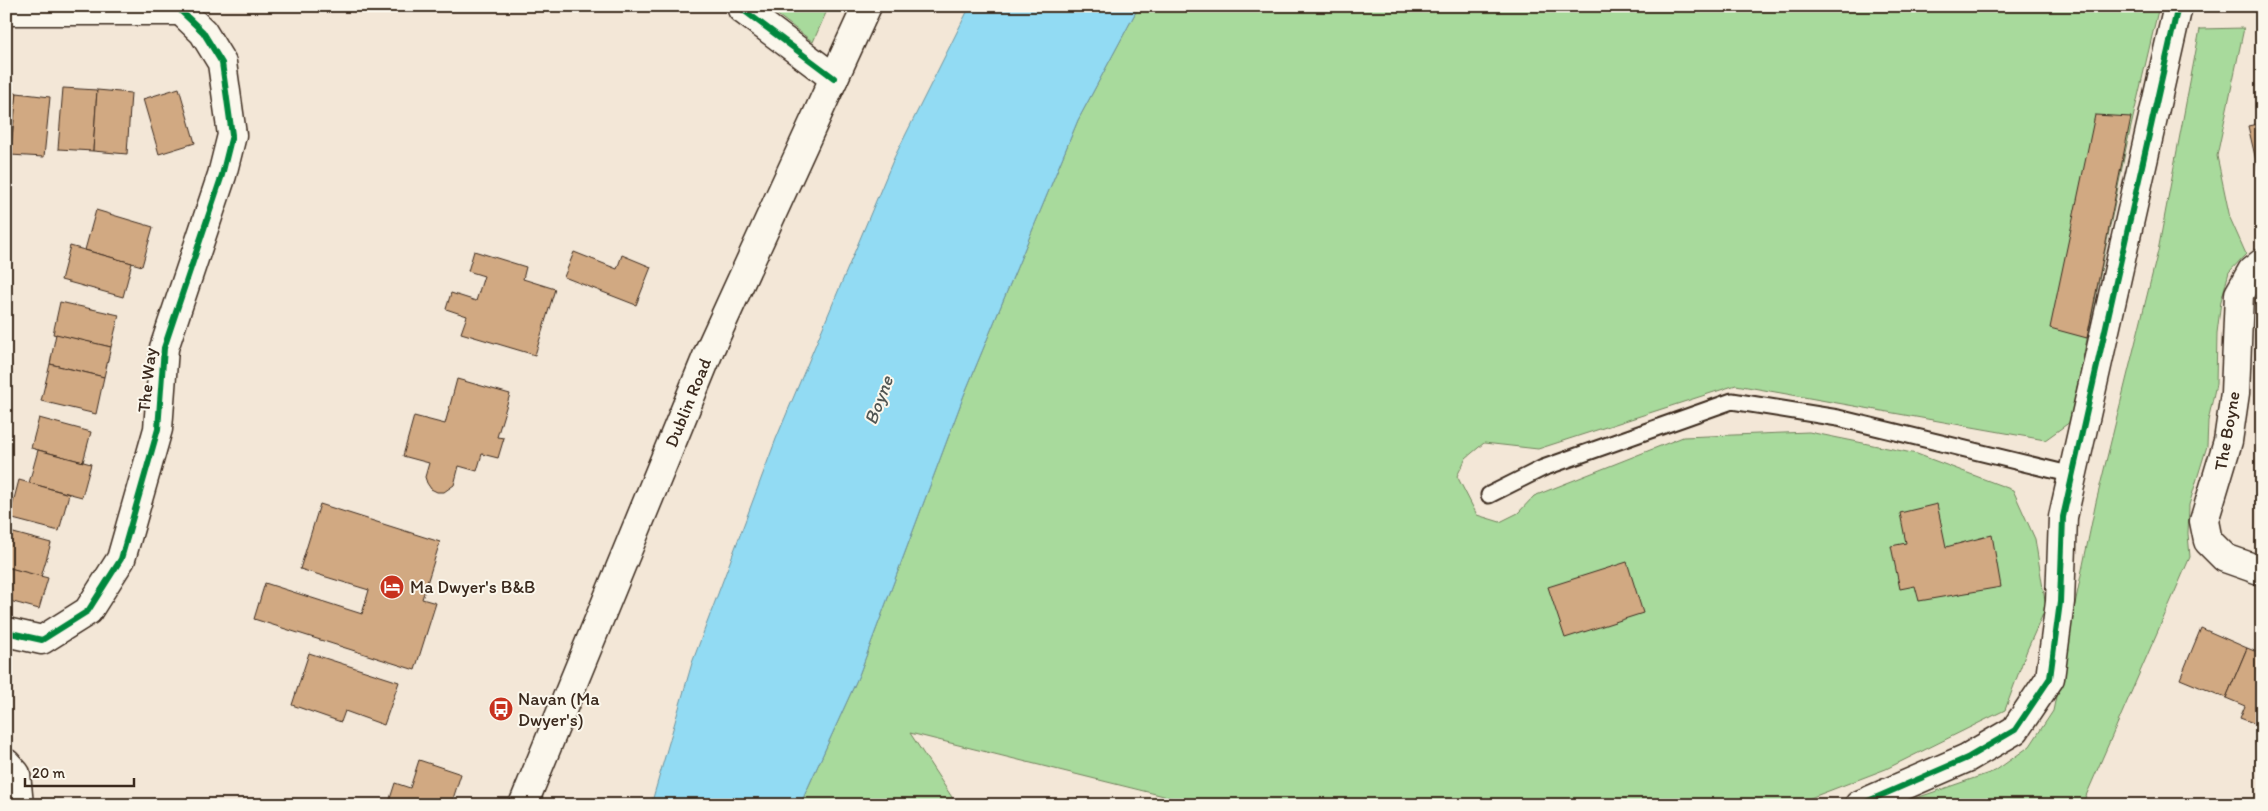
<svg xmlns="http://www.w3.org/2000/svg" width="2268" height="811" font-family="Itim,sans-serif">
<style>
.green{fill:#a8da9c;stroke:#72825d}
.water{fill:#92dbf3;stroke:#6f949e}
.building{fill:#d1a982;stroke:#3b2a1e}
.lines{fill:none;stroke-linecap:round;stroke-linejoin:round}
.lane-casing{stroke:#3b2a1e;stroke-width:19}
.street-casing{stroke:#3b2a1e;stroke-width:31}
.secondary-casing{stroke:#3b2a1e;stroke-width:31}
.lane{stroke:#fbf7ec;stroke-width:15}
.street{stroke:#fbf7ec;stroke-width:28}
.secondary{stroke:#fbf7ec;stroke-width:28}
.cycleway-casing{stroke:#fbf7ec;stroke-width:9}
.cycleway{stroke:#00873e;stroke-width:6}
.labels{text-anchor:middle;stroke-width:4;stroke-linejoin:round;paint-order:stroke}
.street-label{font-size:18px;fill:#3b2a1e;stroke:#fbf7ec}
.poi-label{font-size:18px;fill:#3b2a1e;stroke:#fbf7ec;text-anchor:start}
.water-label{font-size:19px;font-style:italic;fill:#515653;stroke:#fbf7ec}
</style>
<rect width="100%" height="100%" fill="#f3e7d7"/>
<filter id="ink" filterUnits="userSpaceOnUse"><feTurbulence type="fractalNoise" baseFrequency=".02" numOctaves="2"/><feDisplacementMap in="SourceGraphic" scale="10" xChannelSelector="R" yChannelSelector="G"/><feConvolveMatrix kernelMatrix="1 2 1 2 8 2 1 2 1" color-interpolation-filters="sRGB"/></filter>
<g filter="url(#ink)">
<g class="green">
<path d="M766 6H829L813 42Z"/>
<path d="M1139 6H2159L2126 148 2070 422 2045 440 1736 385 1538 449 1484 443 1466 458 1457 476 1477 515 1500 522 1518 513 1534 496 1683 437 1809 432 1917 454 2013 490 2035 539 2046 607 2027 650 2005 710 1886 769 1792 805H1200L910 733 957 805H800L859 675 964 395 1078 120Z"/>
<path d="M2244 28 2217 156 2230 218 2246 254 2229 272 2221 301 2217 333 2216 384 2208 421 2207 446 2189 505 2188 534 2190 557 2082 805H1896L1995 771 2030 746 2053 711 2096 502 2158 251 2200 29Z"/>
</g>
<path class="water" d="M970 6H1139L1078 120 964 395 859 675 800 805H651L692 663 776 439 894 158Z"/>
<g class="building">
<path d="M63 88 97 90 93 151 58 149Z"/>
<path d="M179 88 195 143 159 154 143 99Z"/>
<path d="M97 90 131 93 127 154 93 151Z"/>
<path d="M6 92 17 93 10 155 6 154Z"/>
<path d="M17 93 50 97 44 157 10 155Z"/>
<path d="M2095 115 2131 117 2087 338 2050 328Z"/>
<path d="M2262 123V181L2261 182 2248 126Z"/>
<path d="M96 210 153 227 142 266 85 250Z"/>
<path d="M70 246 132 263 123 297 61 280Z"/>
<path d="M474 251 526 267 523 279 555 289 535 355 461 333 467 316 446 309 451 293 476 301 484 276 468 271Z"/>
<path d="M574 252 617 269 622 255 651 267 636 305 564 277Z"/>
<path d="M60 302 119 315 111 347 53 334Z"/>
<path d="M56 334 111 347 104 377 50 364Z"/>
<path d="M50 364 104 377 96 414 41 401Z"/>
<path d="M457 379 510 394 497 437 504 438 498 458 482 454 477 471 459 466 454 485 444 492H437L431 489 427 483 425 477 429 463 403 456 414 416 445 424Z"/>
<path d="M39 418 91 432 83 462 31 448Z"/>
<path d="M38 450 91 464 82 497 29 483Z"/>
<path d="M19 480 69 494 59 531 9 518Z"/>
<path d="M320 504 440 542 422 599 436 603 415 670 254 619 265 583 362 614 369 590 300 569Z"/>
<path d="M1937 504 1946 547 1992 535 2001 587 1919 601 1915 586 1900 589 1891 546 1906 543 1900 513Z"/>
<path d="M6 531 51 543 41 577 6 567Z"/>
<path d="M1627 562 1643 613 1565 638 1548 587Z"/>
<path d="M6 567 48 578 39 609 6 600Z"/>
<path d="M2201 628 2247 648 2226 698 2180 679Z"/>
<path d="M2247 648 2262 654V710L2256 724 2240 718 2245 706 2226 698Z"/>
<path d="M309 653 399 682 384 725 345 711 341 722 292 705Z"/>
<path d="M419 760 461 774 451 805H388L395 783 410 788Z"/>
</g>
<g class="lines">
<defs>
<path id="lane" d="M1489 495 1543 468 1732 401 1838 418 2073 475"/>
<g id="street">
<path d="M742 9 834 78"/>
<path d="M6 11H181"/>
<path d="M2262 263 2252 271 2239 294 2235 393 2228 441 2204 521 2208 541 2225 558 2262 571"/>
<path d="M6 632 42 640 88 611 121 559 158 429 164 348 222 175 232 135 222 63 203 32 181 11"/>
<path d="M6 763 16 774 19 805"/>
<path d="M1859 805 1967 758 2015 730 2050 678 2060 602 2063 517 2178 6"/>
</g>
<g id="secondary">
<path id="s1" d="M523 805 710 349 867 6"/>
</g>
</defs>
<use href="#lane" class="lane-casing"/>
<use href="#street" class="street-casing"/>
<use href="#secondary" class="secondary-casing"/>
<use href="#lane" class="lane"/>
<use href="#street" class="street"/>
<use href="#secondary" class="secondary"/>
<defs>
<g id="cycleway">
<path d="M742 9 834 78"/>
<path d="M6 632 42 640 88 611 121 559 158 429 164 348 222 175 232 135 222 63 203 32 181 11"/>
<path d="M1859 805 1967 758 2015 730 2050 678 2060 602 2063 517 2178 6"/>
</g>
</defs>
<use href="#cycleway" class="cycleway-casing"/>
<use href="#cycleway" class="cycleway"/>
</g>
</g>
<defs>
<symbol id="hotel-disc" viewBox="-11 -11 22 22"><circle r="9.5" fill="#c8321e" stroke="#fbf7ec"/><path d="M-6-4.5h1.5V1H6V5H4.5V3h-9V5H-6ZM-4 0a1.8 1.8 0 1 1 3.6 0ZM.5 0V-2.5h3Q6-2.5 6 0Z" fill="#fff"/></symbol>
<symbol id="bus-disc" viewBox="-11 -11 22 22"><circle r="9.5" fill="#c8321e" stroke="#fbf7ec"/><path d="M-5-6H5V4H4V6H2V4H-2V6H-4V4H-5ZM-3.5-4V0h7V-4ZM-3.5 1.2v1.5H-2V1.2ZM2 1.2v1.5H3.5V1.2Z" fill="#fff"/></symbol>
</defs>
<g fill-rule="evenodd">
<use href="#hotel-disc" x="378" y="573" width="28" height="28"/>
<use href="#bus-disc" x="487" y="695" width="28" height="28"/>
</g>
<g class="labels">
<g class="street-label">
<text transform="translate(147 380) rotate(-84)" y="6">The Way</text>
<text dy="6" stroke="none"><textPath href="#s1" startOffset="435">Dublin Road</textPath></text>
<text transform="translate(2227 431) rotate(-80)" y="6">The Boyne</text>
</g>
<g class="poi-label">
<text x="410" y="593">Ma Dwyer's B&amp;B</text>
<text x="518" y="705">Navan (Ma<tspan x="518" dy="21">Dwyer's)</tspan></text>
</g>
<g class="water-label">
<text transform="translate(878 400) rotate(-69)" y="7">Boyne</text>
</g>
</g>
<rect width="2268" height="811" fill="none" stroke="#fbf7ec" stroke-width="25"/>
<rect x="12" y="12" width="2243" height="786" fill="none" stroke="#3b2a1e" stroke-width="2" filter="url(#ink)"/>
<path d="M25 778v8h109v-8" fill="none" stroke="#3b2a1e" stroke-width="2.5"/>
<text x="32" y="778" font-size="15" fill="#3b2a1e" stroke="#fbf7ec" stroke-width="4" paint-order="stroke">20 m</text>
</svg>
